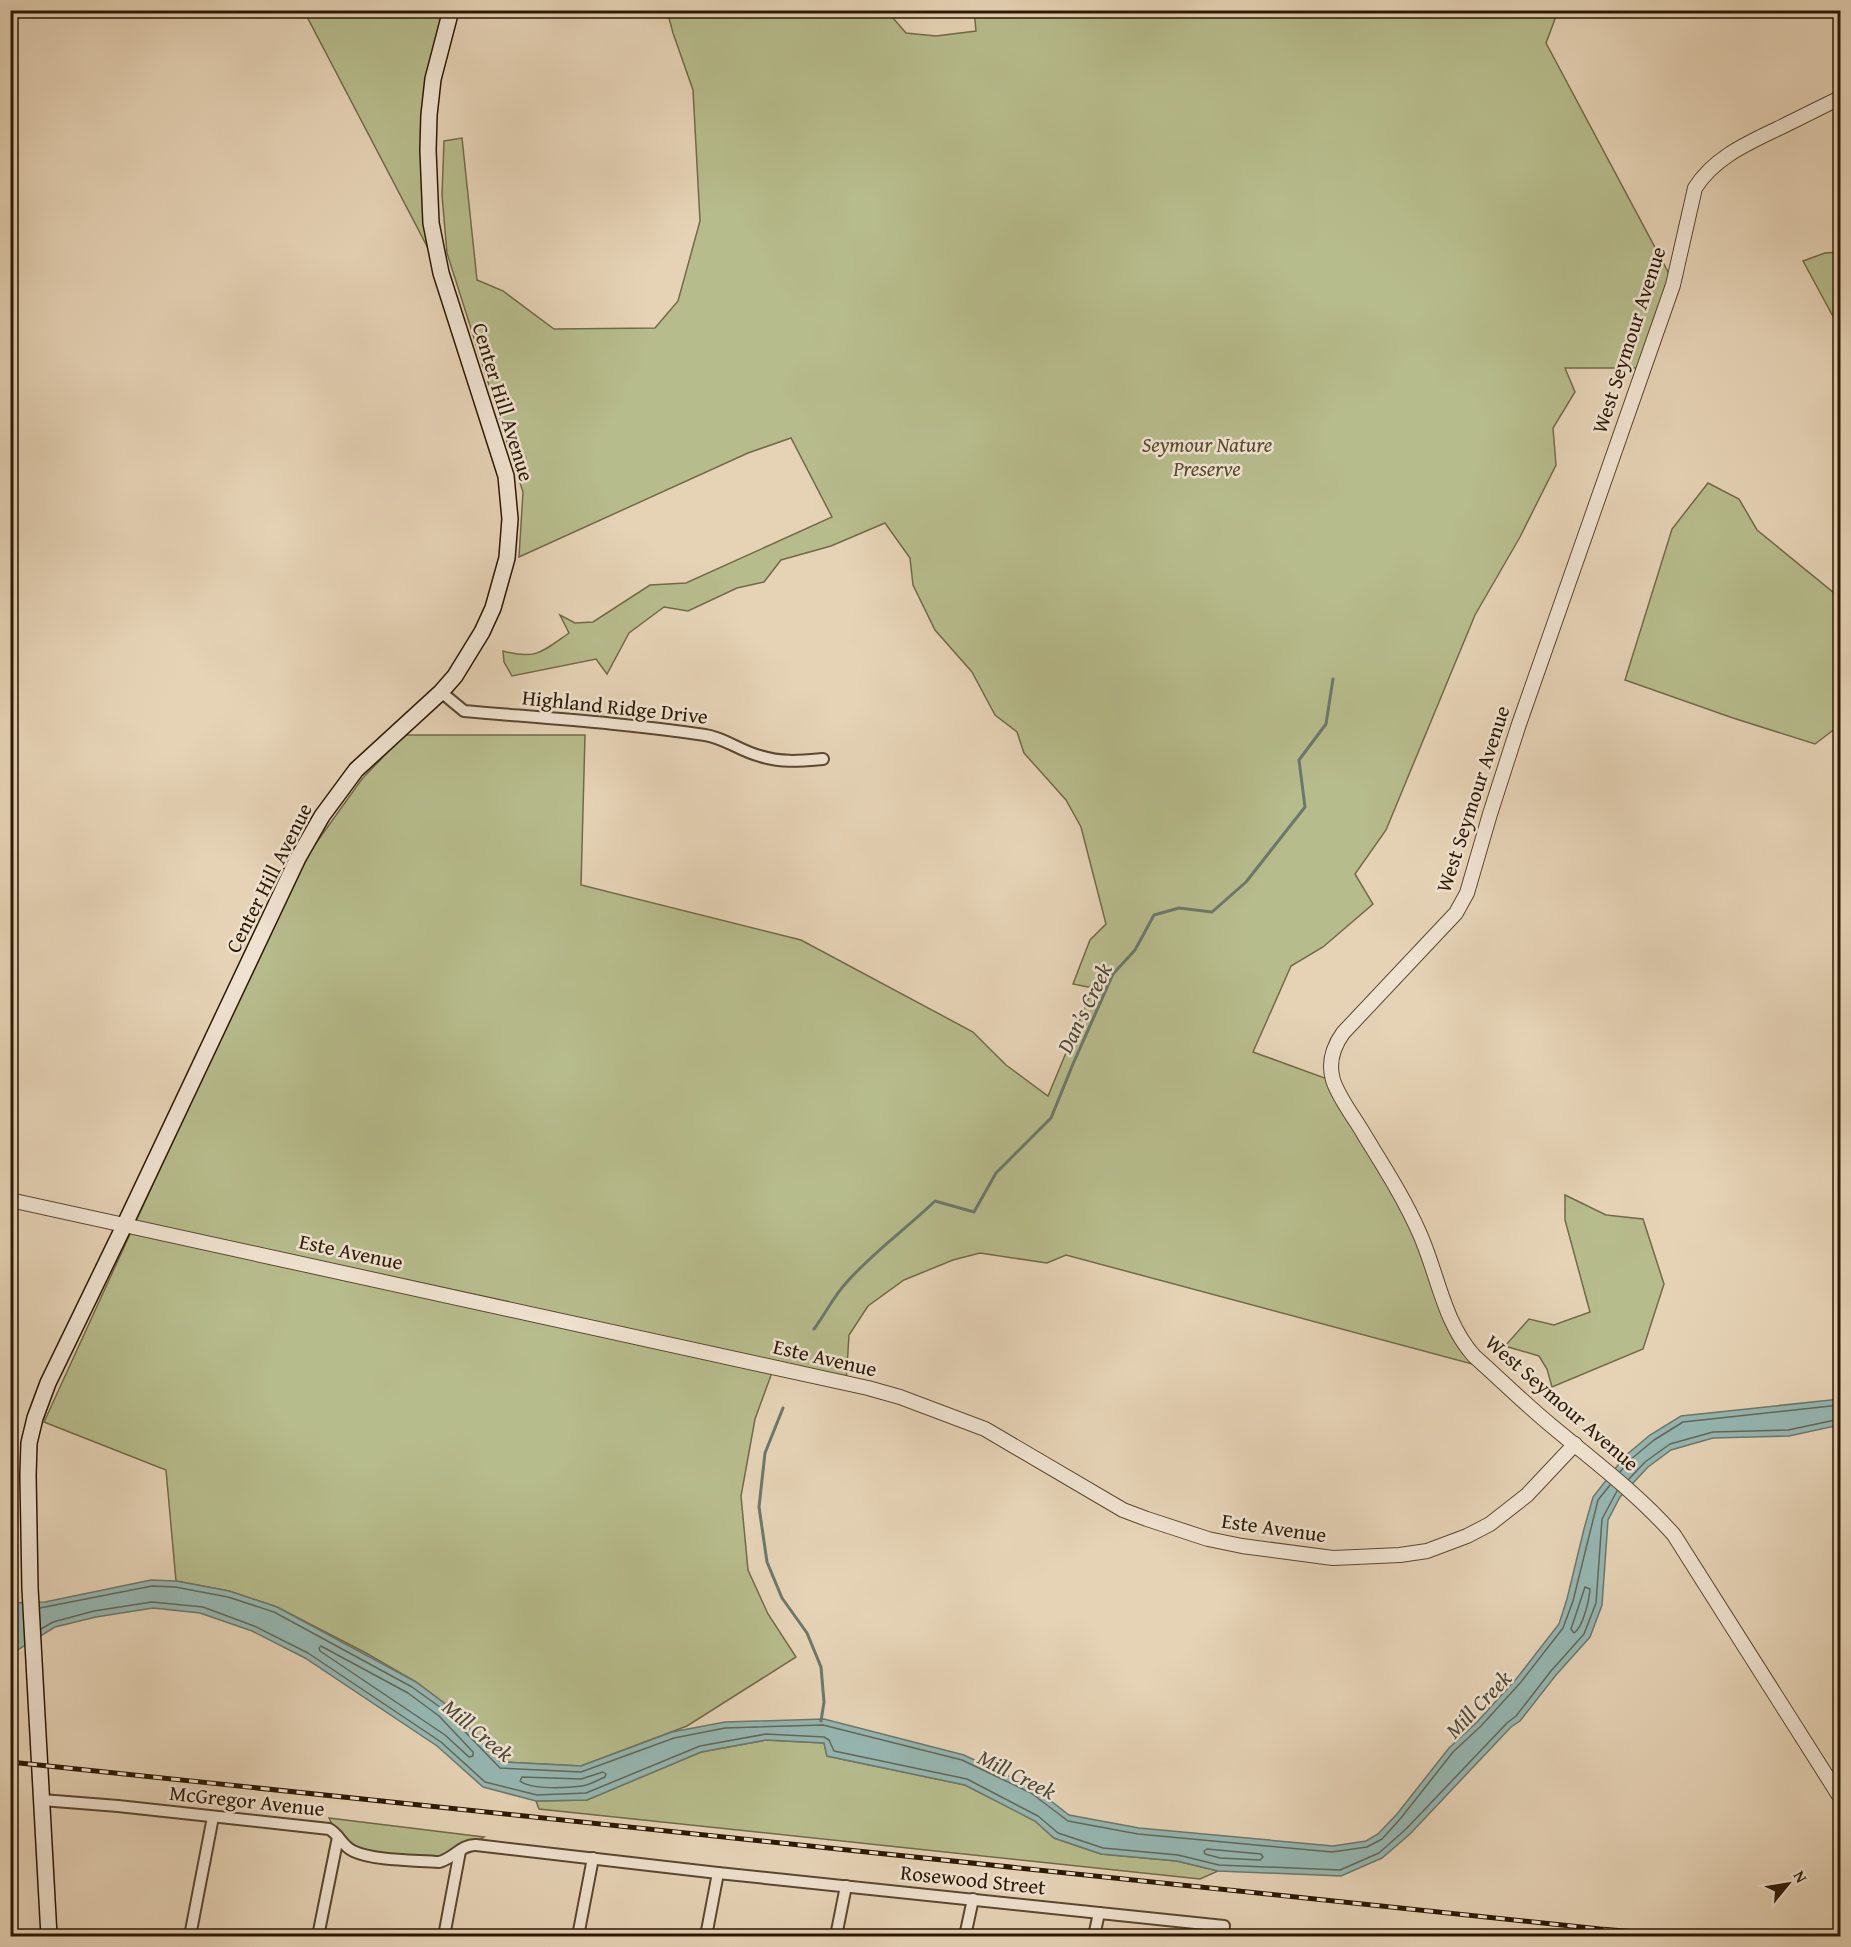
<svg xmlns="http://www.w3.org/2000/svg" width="1851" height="1947" font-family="'Gentium Book Plus',serif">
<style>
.green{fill:#b7bc8c;stroke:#726a48;stroke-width:1.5}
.water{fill:#96b7b2;stroke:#6c786c;stroke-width:1.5}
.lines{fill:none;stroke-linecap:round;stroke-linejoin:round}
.shore{stroke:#61685a;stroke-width:1.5}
.stream{stroke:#6c786c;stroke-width:3}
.minor-casing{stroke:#5a4830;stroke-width:14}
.tertiary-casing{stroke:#5a4830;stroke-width:16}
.secondary-casing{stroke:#2c1903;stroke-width:18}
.minor{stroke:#efe2d0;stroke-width:10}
.tertiary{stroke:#efe2d0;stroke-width:14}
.secondary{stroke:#efe2d0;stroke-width:15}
.rail-casing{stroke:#2c1903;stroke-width:5}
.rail{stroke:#efe2d0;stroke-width:3;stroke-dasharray:9;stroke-linecap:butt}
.labels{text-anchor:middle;stroke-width:5;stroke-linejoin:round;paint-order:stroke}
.street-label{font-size:21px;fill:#2c1903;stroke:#efe2d0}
.park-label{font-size:21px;font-style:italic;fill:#564a2c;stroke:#efe2d0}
.water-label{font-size:22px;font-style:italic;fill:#4c4838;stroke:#efe2d0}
</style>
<rect width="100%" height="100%" fill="#e6d3b6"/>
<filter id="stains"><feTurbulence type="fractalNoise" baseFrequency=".00333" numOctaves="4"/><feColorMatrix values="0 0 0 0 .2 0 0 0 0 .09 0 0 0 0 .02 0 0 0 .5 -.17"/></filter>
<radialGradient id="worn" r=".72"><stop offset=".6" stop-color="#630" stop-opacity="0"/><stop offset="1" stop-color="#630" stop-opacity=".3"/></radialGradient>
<g class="green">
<path d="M974 10 1558 11 1546 43 1674 283 1645 368H1565L1575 392 1553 428 1556 465 1520 537 1475 615 1386 830 1355 874 1373 904 1323 947 1291 966 1253 1052 1333 1081 1400 1194 1449 1317 1487 1368 1066 1255 1047 1263 980 1253 953 1260 904 1280 868 1306 849 1335 846 1383 774 1367 755 1419 741 1496 748 1570 768 1614 796 1657 687 1726 581 1766 501 1762 448 1706 416 1682 366 1653 277 1607 229 1591 176 1581 166 1470 44 1422 201 1079 311 850 362 779 404 735H585L581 885 801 940 973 1032 1006 1065 1048 1096 1093 988 1073 984 1090 940 1106 924 1081 827 1066 800 1024 753 1017 732 995 715 972 672 935 630 913 585 910 558 885 523 831 546 781 560 764 582 737 588 688 611 664 607 629 633 607 674 596 659 512 676 504 662 503 651C536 660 542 652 569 633L560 615 575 623 593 622 650 585 686 583 832 517 791 438 748 453 519 557 523 492 447 253 442 195 444 141 462 138 477 280 503 291 554 329 655 328 678 301 700 221 693 90 673 33 667 11H887L906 33 936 36 976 31Z"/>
<path d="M304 11H451L429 115 441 273Z"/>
<path d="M1840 252V320H1835L1803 261 1825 253Z"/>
<path d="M1708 483 1739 499 1757 530 1834 593 1837 635 1840 637V725L1815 744 1733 718 1625 680 1672 529Z"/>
<path d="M1565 1195 1606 1215 1643 1219 1664 1284 1643 1349 1552 1387 1547 1369 1539 1356 1505 1346 1529 1319 1554 1325 1590 1312 1565 1220Z"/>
<path d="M766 1740 824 1743 827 1756 965 1785 1035 1821 1054 1838 1101 1854 1177 1861 1218 1871 1200 1879 539 1809 536 1801 587 1800 701 1752Z"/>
<path d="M329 1818 484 1837 451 1857H373L338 1837Z"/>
</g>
<path class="water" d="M1840 1399V1425L1789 1436 1713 1438 1671 1450 1648 1467 1620 1497 1608 1520 1602 1605 1590 1637 1556 1675 1520 1721 1511 1727 1410 1834 1382 1858 1341 1876 1218 1871 1177 1861 1101 1854 1054 1838 1035 1821 965 1785 827 1756 824 1743 766 1740 701 1752 587 1800 536 1801 483 1787 437 1746 305 1658 252 1631 200 1613 153 1608 96 1617 55 1627 11 1654 10 1603 45 1602 151 1580 176 1581 229 1591 277 1607 416 1682 448 1706 501 1762 581 1766 672 1732 725 1722 824 1719 964 1755 1034 1788 1069 1815 1139 1828 1333 1846 1366 1841 1378 1834 1397 1814 1449 1748 1477 1722 1517 1678 1559 1624 1567 1599 1584 1529 1593 1497 1625 1456 1650 1435 1681 1416Z"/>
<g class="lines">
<g class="shore">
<path d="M1620 1472 1630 1460 1654 1440 1683 1422 1840 1405"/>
<path d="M1629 1479 1645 1462 1670 1444 1713 1432 1788 1430 1840 1419"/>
<path d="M1585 1587 1590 1589C1589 1601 1583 1627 1574 1633L1571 1629Z"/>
<path d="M40 1608 152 1586 175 1587 228 1597 274 1612 412 1687 444 1710 500 1768 581 1772 674 1738 725 1728 823 1725 962 1760 1031 1793 1068 1821 1138 1834 1332 1852 1367 1847 1382 1839 1401 1818 1453 1752 1481 1726 1521 1682 1563 1628 1573 1601 1598 1500 1610 1485"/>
<path d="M41 1629 53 1622 94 1611 152 1602 203 1607 254 1626 308 1653 441 1742 485 1782 537 1795 586 1793 700 1746 766 1734 824 1737 829 1740 834 1751 967 1779 1038 1816 1058 1833 1103 1848 1178 1855 1219 1865 1340 1870 1379 1853 1406 1829 1507 1723 1516 1716 1551 1671 1584 1634 1596 1603 1602 1519 1617 1491"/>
<path d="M321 1646 408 1693 439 1716 473 1752V1756L469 1757 445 1735 320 1651 319 1648Z"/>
<path d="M603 1772 606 1774 605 1777C598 1780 590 1785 582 1786 567 1788 531 1790 520 1781L522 1777 581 1779Z"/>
<path d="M1207 1849 1261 1854 1263 1857 1260 1860 1220 1858 1205 1854 1204 1851Z"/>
</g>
<g class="stream">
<path d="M814 1329C825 1314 834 1296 846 1283 873 1252 906 1229 935 1201L974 1212 996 1173 1051 1118 1073 1064 1113 974 1135 950 1154 915 1179 908 1212 912 1246 882 1305 807 1299 760 1326 724 1333 679"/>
<path d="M783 1408 765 1453 759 1507 767 1562 782 1598 807 1633 821 1667 824 1702 821 1721"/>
</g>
<defs>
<g id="minor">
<path d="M441 692 464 711C544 718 625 723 705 735 725 738 740 751 760 756 782 763 800 761 823 759"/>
<path d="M42 1800 118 1806 329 1829C339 1834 342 1846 353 1851 374 1861 415 1860 439 1862 453 1859 462 1844 476 1845L718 1873 1224 1926 1222 1936"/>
<path d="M190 1936 213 1817"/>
<path d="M318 1936 338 1837"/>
<path d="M444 1936 460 1851"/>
<path d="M578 1936 593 1858"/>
<path d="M706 1936 718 1873"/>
<path d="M836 1936 846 1886"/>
<path d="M965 1936 973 1899"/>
<path d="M1094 1936 1099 1913"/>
</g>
<g id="tertiary">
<path d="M1840 98C1819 108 1798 119 1777 129 1746 144 1714 158 1695 188L1673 285 1518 727 1490 814 1467 893 1456 913 1343 1033C1333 1047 1328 1063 1333 1080 1339 1099 1355 1118 1365 1136 1384 1167 1404 1198 1419 1232 1438 1274 1443 1321 1474 1356 1501 1380 1526 1405 1553 1427 1595 1462 1638 1494 1674 1535L1840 1797"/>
<path d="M10 1200 868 1388 900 1397 985 1429 1123 1510 1147 1519 1208 1539 1242 1546 1333 1558 1400 1555 1427 1551 1467 1536 1490 1524 1527 1495 1575 1444"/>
</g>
<path id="secondary" d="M49 1936 30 1588 28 1475 29 1443 35 1418 48 1383 125 1224 298 858 322 816 356 770 441 692 455 676 482 632 493 608 507 558 510 519 506 476 441 273 431 223 428 150 429 115 433 79 451 10"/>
</defs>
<use href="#minor" class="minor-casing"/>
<use href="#tertiary" class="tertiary-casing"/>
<use href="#secondary" class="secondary-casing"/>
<use href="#minor" class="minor"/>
<use href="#tertiary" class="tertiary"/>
<use href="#secondary" class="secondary"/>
<defs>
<path id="rail" d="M10 1762 1600 1929 1685 1936"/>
</defs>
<use href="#rail" class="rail-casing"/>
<use href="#rail" class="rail"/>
</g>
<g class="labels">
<g class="street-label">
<text transform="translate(1629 340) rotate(-72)" y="7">West Seymour Avenue</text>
<text transform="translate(503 402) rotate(73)" y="7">Center Hill Avenue</text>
<text transform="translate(615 707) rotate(6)" y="7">Highland Ridge Drive</text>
<text transform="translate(1473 799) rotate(-72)" y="7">West Seymour Avenue</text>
<text transform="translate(269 878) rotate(-63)" y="7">Center Hill Avenue</text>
<text transform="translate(351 1252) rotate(12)" y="7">Este Avenue</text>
<text transform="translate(825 1358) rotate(13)" y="7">Este Avenue</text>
<text transform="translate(1562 1403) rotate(41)" y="7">West Seymour Avenue</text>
<text transform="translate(1274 1528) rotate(8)" y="7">Este Avenue</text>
<text transform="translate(247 1801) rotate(6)" y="7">McGregor Avenue</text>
<text transform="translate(973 1880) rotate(6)" y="7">Rosewood Street</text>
</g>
<g class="park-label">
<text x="1207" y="452">Seymour Nature<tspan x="1207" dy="24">Preserve</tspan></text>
</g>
<g class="water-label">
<text transform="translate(1084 1008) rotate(-64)" y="8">Dan’s Creek</text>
<text transform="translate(1478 1704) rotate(-46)" y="8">Mill Creek</text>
<text transform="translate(478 1730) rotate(40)" y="8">Mill Creek</text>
<text transform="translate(1017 1774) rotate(27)" y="8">Mill Creek</text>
</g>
</g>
<rect width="1851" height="1947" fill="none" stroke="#e6d3b6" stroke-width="36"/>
<rect x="12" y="12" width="1827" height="1923" fill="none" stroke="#2c1903" stroke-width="3"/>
<rect x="18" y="18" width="1815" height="1911" fill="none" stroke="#2c1903" stroke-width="1.5"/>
<g transform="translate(1788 1884) rotate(60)" stroke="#efe2d0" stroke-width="4.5" paint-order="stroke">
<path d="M0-4.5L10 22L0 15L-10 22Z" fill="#2c1903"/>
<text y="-9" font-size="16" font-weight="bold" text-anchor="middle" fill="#2c1903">N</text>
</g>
<rect width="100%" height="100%" filter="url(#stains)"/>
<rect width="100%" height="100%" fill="url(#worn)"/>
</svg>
